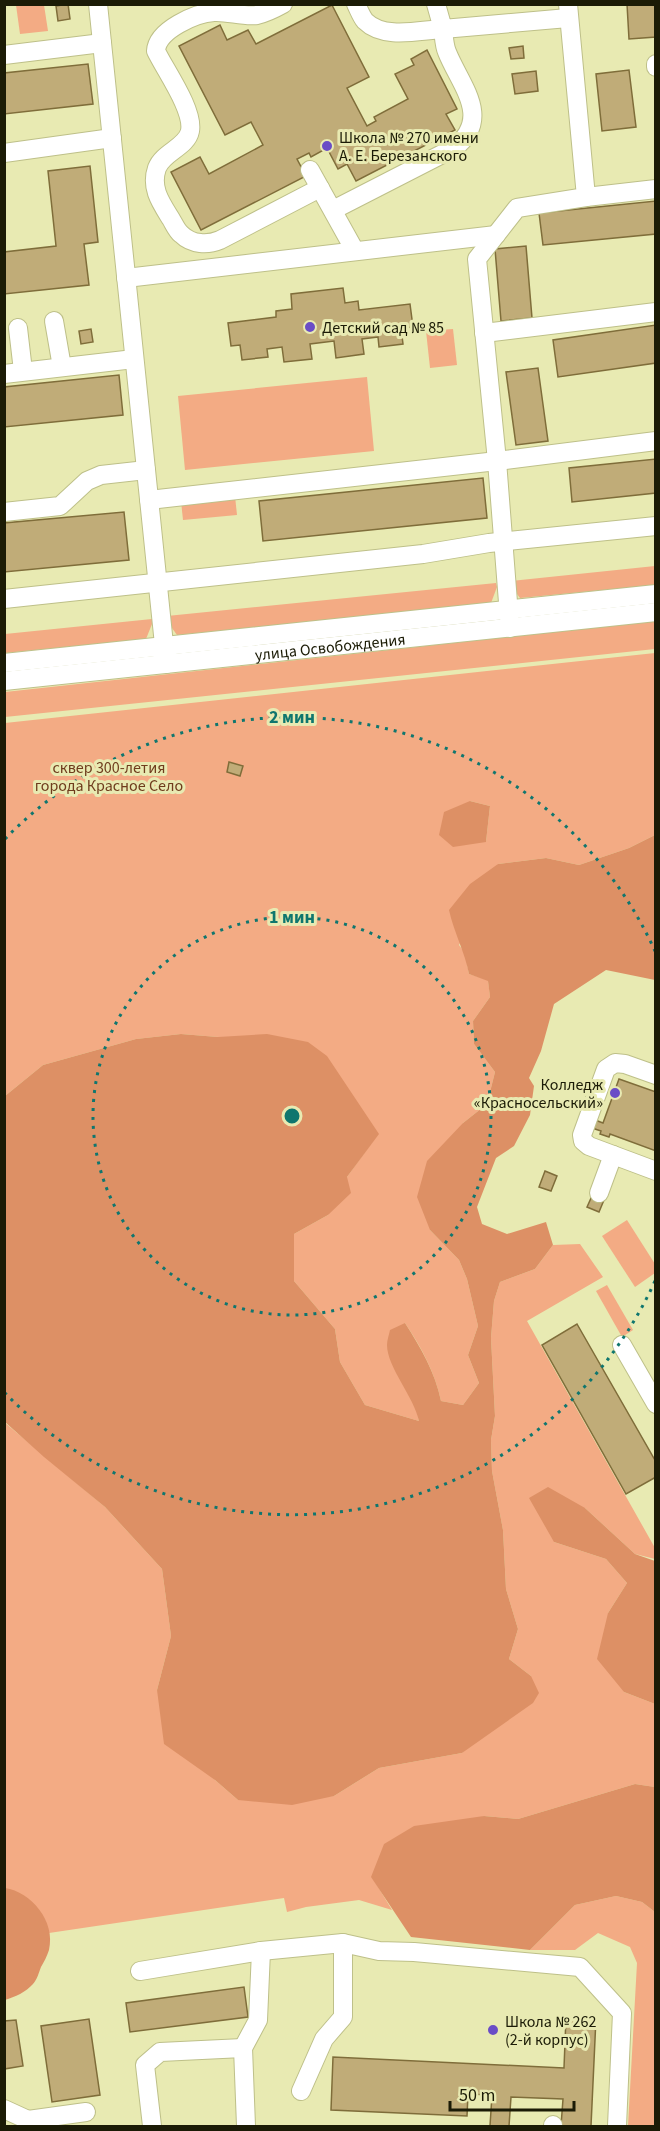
<svg xmlns="http://www.w3.org/2000/svg" width="660" height="2131" font-family="'Source Sans 3',sans-serif">
<style>
.green{fill:#f3ab84;fill-rule:evenodd}
.forest{fill:#dd9065}
.building{fill:#c0ac78;stroke:#7f6d3a;stroke-width:1.5}
.lines{fill:none;stroke-linecap:round;stroke-linejoin:round}
.minor-casing{stroke:#bec089;stroke-width:20}
.minor{stroke:#fff;stroke-width:18}
.ring{fill:none;stroke:#0f766e;stroke-width:3;stroke-dasharray:3 6}
.poi-dot{fill:#6a4dc6;stroke:#e8eab2;stroke-width:2}
.labels{text-anchor:middle;stroke-width:6;stroke-linejoin:round;paint-order:stroke}
.poi-label{font-size:16px;fill:#1b1b06;stroke:#e8eab2;text-anchor:start}
.street-label{font-size:16px;fill:#1b1b06;stroke:#e8eab2}
.park-label{font-size:16px;fill:#6f3c1d;stroke:#e8eab2}
.centre{fill:#0f766e;stroke:#e8eab2;stroke-width:3}
.ring-label{font-size:18px;text-anchor:middle;font-weight:bold;fill:#0f766e;stroke:#e8eab2;stroke-width:6;stroke-linejoin:round;paint-order:stroke}
</style>
<rect width="100%" height="100%" fill="#e8eab2"/>
<g class="green">
<path d="M16 5H44L48 31 20 34Z"/>
<path d="M453 329 457 365 430 368 426 331Z"/>
<path d="M367 377 374 451 185 470 178 396Z"/>
<path d="M235 496 237 515 183 520 181 501Z"/>
<path d="M655 566V585L520 598 511 586V581Z"/>
<path d="M496 583 497 587 491 603 177 635 167 621V616Z"/>
<path d="M152 619V624L146 639 5 653V634Z"/>
<path d="M655 621V649L5 717V692Z"/>
<path d="M655 653V835L629 848 579 865 546 858 498 864 459 945 465 953 469 974 488 980 490 997 473 1021 474 1044 495 1072 487 1104 463 1123 430 1230 459 1260 467 1279 478 1326 468 1355 479 1383 463 1405 441 1401C435 1372 421 1347 405 1323L395 1369 417 1409 419 1421 365 1405 340 1362 335 1329 294 1281V1234L328 1215 347 1177 378 1134 218 1037 181 1034 136 1039 43 1065 5 1096V723ZM470 801 490 806 486 842Z"/>
<path d="M627 1220 655 1264V1273L635 1287 602 1236Z"/>
<path d="M580 1244 603 1277 527 1321 655 1548V1559L635 1554 585 1508 554 1542 606 1559 627 1583 608 1613 624 1692 655 1704V1787L635 1784 518 1819 484 1816 372 1877 392 1910 359 1900 306 1907 287 1912 284 1898 49 1933 45 1920 5 1888 4 1422 105 1507 162 1569 171 1636 157 1690 215 1780 238 1800 334 1796 379 1768 462 1753 531 1676 509 1659 518 1629 506 1589 503 1530 492 1471 491 1440 495 1416 491 1338 494 1301 500 1282 535 1269 553 1245Z"/>
<path d="M607 1285 633 1330 622 1337 596 1291Z"/>
<path d="M616 1896 642 1902 655 1912V2126H628L637 1963 630 1947 598 1933 575 1950H530L575 1905Z"/>
</g>
<g class="forest">
<path d="M470 801 490 806 486 842 453 847 439 835 444 812Z"/>
<path d="M655 835V980L606 970 554 1004 541 1051 529 1078 534 1086 530 1115 514 1146 496 1158 477 1207 482 1224 507 1234 546 1222 553 1245 535 1269 500 1282 494 1301 491 1338 495 1416 491 1440 492 1471 503 1530 506 1589 518 1629 509 1659 531 1676 539 1693 533 1703 462 1753 379 1768 334 1796 292 1805 238 1800 215 1780 164 1744 157 1690 171 1636 162 1569 105 1507 44 1457 5 1422V1096L43 1065 136 1039 181 1034 218 1037 267 1034 308 1042 327 1056 379 1134 347 1177 351 1193 328 1215 294 1234V1281L335 1329 340 1362 365 1405 419 1421C414 1397 387 1367 387 1345 387 1340 389 1335 390 1330L405 1323C421 1348 435 1372 441 1401L463 1405 479 1383 468 1355 478 1326 467 1279 459 1260 430 1230 417 1197 427 1161 463 1123 487 1104 495 1072 474 1044 473 1021 490 997 488 981 469 974C465 952 454 933 449 910L470 884 498 864 546 858 579 865 629 848Z"/>
<path d="M548 1487 585 1508 635 1554 655 1561V1704L624 1692 597 1659 608 1613 627 1583 606 1559 554 1542 529 1498Z"/>
<path d="M635 1784 655 1787V1912L642 1902 616 1896 575 1905 530 1950 411 1937 371 1877 384 1844 414 1826 484 1816 518 1819Z"/>
<path d="M5 1888C31 1892 56 1921 49 1950 47 1956 44 1962 41 1967 39 1972 37 1980 33 1984 26 1992 15 1997 5 2000Z"/>
</g>
<g class="building">
<path d="M68 4 70 19 58 21 56 6Z"/>
<path d="M627 4H656V37L629 39Z"/>
<path d="M332 5 369 77 347 88 367 126 376 121 374 117 408 99 395 74 414 65 411 59 427 50 457 109 446 114 455 130 356 181 347 164 338 169 327 148 311 157 309 153 297 159 306 176 201 230 171 172 200 157 209 174 263 145 251 122 225 135 179 46 220 25 227 40 248 30 256 44Z"/>
<path d="M523 46 524 58 511 59 509 48Z"/>
<path d="M88 64 93 104 4 114V73Z"/>
<path d="M629 70 636 127 602 131 596 74Z"/>
<path d="M536 71 538 91 515 94 512 74Z"/>
<path d="M90 166 98 242 84 244 89 285 4 294V252L56 246 48 171Z"/>
<path d="M656 201V234L543 245 539 213Z"/>
<path d="M526 246 532 318 501 321 495 249Z"/>
<path d="M343 288 345 303 358 301 359 310 410 304 413 327 401 328 403 344 379 347 378 337 362 339 364 354 336 358 334 341 310 344 312 359 284 362 282 347 267 349 268 357 242 360 240 345 231 346 228 323 276 317V311L292 309 291 294Z"/>
<path d="M656 325V363L558 377 553 340Z"/>
<path d="M91 329 93 342 81 344 79 331Z"/>
<path d="M538 368 548 441 516 445 506 372Z"/>
<path d="M119 375 123 415 4 427V387Z"/>
<path d="M656 459V493L572 502 569 468Z"/>
<path d="M483 478 487 518 263 541 259 501Z"/>
<path d="M124 512 129 560 4 572V523Z"/>
<path d="M229 762 243 766 240 776 227 772Z"/>
<path d="M619 1079 656 1092V1151L610 1134 609 1137 600 1134 601 1131 592 1128 595 1120 603 1123Z"/>
<path d="M545 1171 557 1176 551 1191 539 1187Z"/>
<path d="M592 1196 604 1200 599 1212 587 1207Z"/>
<path d="M577 1324 656 1462V1477L626 1494 542 1345Z"/>
<path d="M244 1987 248 2017 130 2032 126 2003Z"/>
<path d="M566 2017 596 2018 591 2126H561L563 2099 511 2097 509 2126H490L492 2095 468 2094 467 2116 331 2110 333 2057 564 2068Z"/>
<path d="M89 2019 100 2095 52 2102 41 2026Z"/>
<path d="M16 2020 23 2066 4 2069V2021Z"/>
</g>
<g class="lines">
<defs>
<g id="minor">
<path d="M98 4 166 664"/>
<path d="M283 4C274 9 266 13 257 15 243 17 228 11 214 12 196 13 157 30 156 51 165 70 194 110 190 131 187 147 163 152 157 168 150 188 161 203 171 219 174 224 177 231 181 234 192 245 208 245 220 240L320 188"/>
<path d="M436 4 443 29 568 18"/>
<path d="M4 55 102 43"/>
<path d="M656 64V67"/>
<path d="M4 153 112 138"/>
<path d="M310 170 355 251"/>
<path d="M586 197 656 189"/>
<path d="M333 210 454 148C493 118 460 85 447 52 444 45 444 36 443 29 420 30 384 40 365 21 361 16 359 10 356 4"/>
<path d="M126 278 496 235"/>
<path d="M54 321 62 367"/>
<path d="M18 328 23 371"/>
<path d="M484 333 656 312"/>
<path d="M4 374 134 359"/>
<path d="M149 500 497 461 656 441"/>
<path d="M4 512 60 506 87 481 101 475 146 470"/>
<path d="M4 599 423 554 489 543 656 526"/>
<path d="M510 628 497 461 477 259 517 208 586 197 568 4"/>
<path d="M4 663 656 594"/>
<path id="s1" d="M4 681 656 612"/>
<path d="M656 1075 625 1064 615 1063 606 1069 582 1135 583 1141 589 1146 656 1171"/>
<path d="M599 1193 613 1155"/>
<path d="M622 1345 656 1404"/>
<path d="M140 1971 261 1951 343 1943 379 1951 414 1952 580 1967 622 2013 617 2126"/>
<path d="M301 2091 324 2039 343 2017V1943"/>
<path d="M4 2109 28 2120 29 2126"/>
<path d="M28 2120 86 2112"/>
<path d="M152 2126 145 2065 160 2052 243 2048"/>
<path d="M246 2126 243 2048 258 2020 261 1951"/>
<path d="M553 2126V2125"/>
</g>
</defs>
<use href="#minor" class="minor-casing"/>
<use href="#minor" class="minor"/>
</g>
<g class="ring">
<circle cx="292" cy="1116" r="199"/>
<path d="M655 1281A399 399 0 0 1 5 1393M5 839A399 399 0 0 1 655 951"/>
</g>
<g class="poi-dot">
<circle cx="327" cy="146" r="6"/>
<circle cx="310" cy="327" r="6"/>
<circle cx="615" cy="1093" r="6"/>
<circle cx="493" cy="2030" r="6"/>
</g>
<g class="labels">
<g class="poi-label">
<text x="339" y="143">Школа № 270 имени<tspan x="339" dy="18">А. Е. Березанского</tspan></text>
<text x="322" y="333">Детский сад № 85</text>
<text x="603" y="1090" text-anchor="end">Колледж<tspan x="603" dy="18">«Красносельский»</tspan></text>
<text x="505" y="2027">Школа № 262<tspan x="505" dy="18">(2-й корпус)</tspan></text>
</g>
<g class="street-label">
<text dy="6" stroke="none"><textPath href="#s1" startOffset="328">улица Освобождения</textPath></text>
</g>
<g class="park-label">
<text x="109" y="773">сквер 300-летия<tspan x="109" dy="18">города Красное Село</tspan></text>
</g>
</g>
<circle cx="292" cy="1116" r="9" class="centre"/>
<g class="ring-label">
<text x="292" y="723">2 мин</text>
<text x="292" y="923">1 мин</text>
</g>
<rect width="660" height="2131" fill="none" stroke="#1b1b06" stroke-width="12"/>
<path d="M450 2101v9h124v-9" fill="none" stroke="#1b1b06" stroke-width="3"/>
<text x="459" y="2101" font-size="18" fill="#1b1b06" stroke="#e8eab2" stroke-width="4.5" paint-order="stroke">50 m</text>
</svg>
